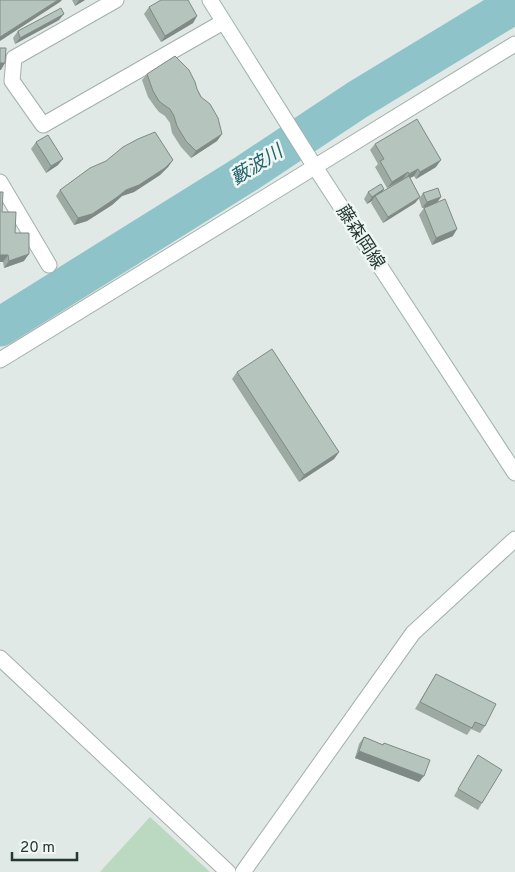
<svg xmlns="http://www.w3.org/2000/svg" width="515" height="872" font-family="Overpass,'Noto Sans JP',sans-serif">
<style>
.green{fill:#bbd8c1}
.lines{fill:none;stroke-linecap:round;stroke-linejoin:round}
.river{stroke:#8dc3c9;stroke-width:39}
.street-casing{stroke:#a4b0ab;stroke-width:17}
.secondary-casing{stroke:#a1b4ac;stroke-width:17}
.street{stroke:#fff;stroke-width:15}
.secondary{stroke:#fff;stroke-width:15}
.wall{fill:#9da9a3}
.shaded-wall{fill:#7f8985}
.building{fill:#b6c4be;stroke:#7f8985}
.labels{text-anchor:middle;stroke-width:5;stroke-linejoin:round;paint-order:stroke}
.street-label{font-size:18px;fill:#233831;stroke:#f0f6f3}
.water-label{font-size:19px;font-style:italic;fill:#23656d;stroke:#f0f6f3}
</style>
<rect width="100%" height="100%" fill="#e0e9e5"/>
<path class="green" d="M150 817 210 872H100Z"/>
<g class="lines">
<path class="river" d="M0 327 247 173 357 100 515 4"/>
<defs>
<g id="street">
<path d="M116 0 14 58 12 81 43 125 223 22"/>
<path d="M0 182 49 265"/>
<path d="M0 360 515 44"/>
<path d="M0 658 228 872"/>
<path d="M243 872 413 633 515 539"/>
</g>
<path id="secondary" d="M210 0 315 167 515 473"/>
</defs>
<use href="#street" class="street-casing"/>
<use href="#secondary" class="secondary-casing"/>
<use href="#street" class="street"/>
<use href="#secondary" class="secondary"/>
</g>
<g class="wall">
<path d="M72 0H85L75 6Z"/>
<path d="M149 7 197 16 193 23 161 42 144 14Z"/>
<path d="M59 20 15 44 13 38 18 31Z"/>
<path d="M147 74 197 89 222 134 217 141 191 158 181 147 172 133 170 123 165 116 159 112 155 107 148 97 142 80Z"/>
<path d="M36 142 58 165 46 173 31 149Z"/>
<path d="M375 144 436 167 416 179 414 176 410 178 420 197 415 203 383 223 371 203 372 201 367 204 364 199 368 192 384 189 382 192 403 179 387 188 375 167 378 164 370 150Z"/>
<path d="M173 160 168 167 160 175 134 192 122 196 112 205 87 221 74 225 56 196 60 190Z"/>
<path d="M0 192 2 212 15 233 24 261 4 268 3 262H0Z"/>
<path d="M423 193 441 197 436 203 453 236 432 245 419 215 424 208 431 205 422 208 419 199Z"/>
<path d="M237 372 339 452 334 459 299 482 232 379Z"/>
<path d="M436 674 485 726 480 733 471 729 467 735 415 709Z"/>
<path d="M364 737 383 745 384 743 419 782 355 758 359 744Z"/>
<path d="M478 755 482 803 478 810 454 796Z"/>
</g>
<g class="shaded-wall">
<path d="M58 0H62L60 2 0 41V37Z"/>
<path d="M79 0H85L75 6Z"/>
<path d="M64 14 59 20 15 44 20 38Z"/>
<path d="M197 16 193 23 161 42 165 36Z"/>
<path d="M0 63H5L1 70H0Z"/>
<path d="M222 134 217 141 191 158 196 151Z"/>
<path d="M63 159 58 165 46 173 51 166Z"/>
<path d="M173 160 168 167 160 175 134 192 122 196 112 205 87 221 74 225 78 218 126 190Z"/>
<path d="M441 160 436 167 416 179 420 172Z"/>
<path d="M418 169 414 176 404 181 409 174Z"/>
<path d="M408 172 403 179 387 188 392 182Z"/>
<path d="M384 189 380 196H375L372 201 367 204 372 197Z"/>
<path d="M420 197 415 203 383 223 388 217Z"/>
<path d="M441 197 436 204 422 208 427 202Z"/>
<path d="M457 229 453 236 432 245 436 238Z"/>
<path d="M29 254 24 261 4 268 9 261Z"/>
<path d="M0 255H8L3 262H0Z"/>
<path d="M339 452 334 459 299 482 304 475Z"/>
<path d="M359 751 424 776 419 782 355 758Z"/>
</g>
<g class="building">
<path d="M0 0H58L0 37Z"/>
<path d="M161 0H188L197 16 165 36 149 7Z"/>
<path d="M61 8 64 14 20 38 18 31Z"/>
<path d="M0 48H6L5 63H0Z"/>
<path d="M175 56 189 70 195 82 197 89 201 97 210 104 218 118 222 134 196 151 186 141 177 126 174 116 170 109 164 105 159 101 153 91 147 74Z"/>
<path d="M417 119 441 160 420 172 418 169 409 174 408 172 392 182 380 161 384 159 375 144Z"/>
<path d="M155 132 173 160 165 168 139 185 126 190 116 198 92 214 78 218 60 190 90 168 106 161 123 147 138 139Z"/>
<path d="M48 135 63 159 51 166 36 142Z"/>
<path d="M409 176 420 197 388 217 375 196Z"/>
<path d="M381 184 384 189 372 197 368 192Z"/>
<path d="M438 188 441 197 427 202 423 193Z"/>
<path d="M0 192H3L2 212H16L15 233H29V254L9 261 8 255H0Z"/>
<path d="M445 199 457 229 436 238 424 208Z"/>
<path d="M272 349 339 452 304 475 237 372Z"/>
<path d="M436 674 496 704 485 726 475 722 472 728 420 702Z"/>
<path d="M364 737 383 745 384 743 430 760 424 776 359 751Z"/>
<path d="M478 755 502 770 482 803 458 789Z"/>
</g>
<g class="labels">
<g class="street-label">
<text transform="translate(361 237) rotate(57)" y="6">藤森岡線</text>
</g>
<g class="water-label">
<text transform="translate(256 164) rotate(-32)" y="7">藪波川</text>
</g>
</g>
<path d="M12 852v8h65v-8" fill="none" stroke="#233831" stroke-width="2.5"/>
<text x="20" y="852" font-size="15" fill="#233831" stroke="#f0f6f3" stroke-width="4" paint-order="stroke">20 m</text>
</svg>
